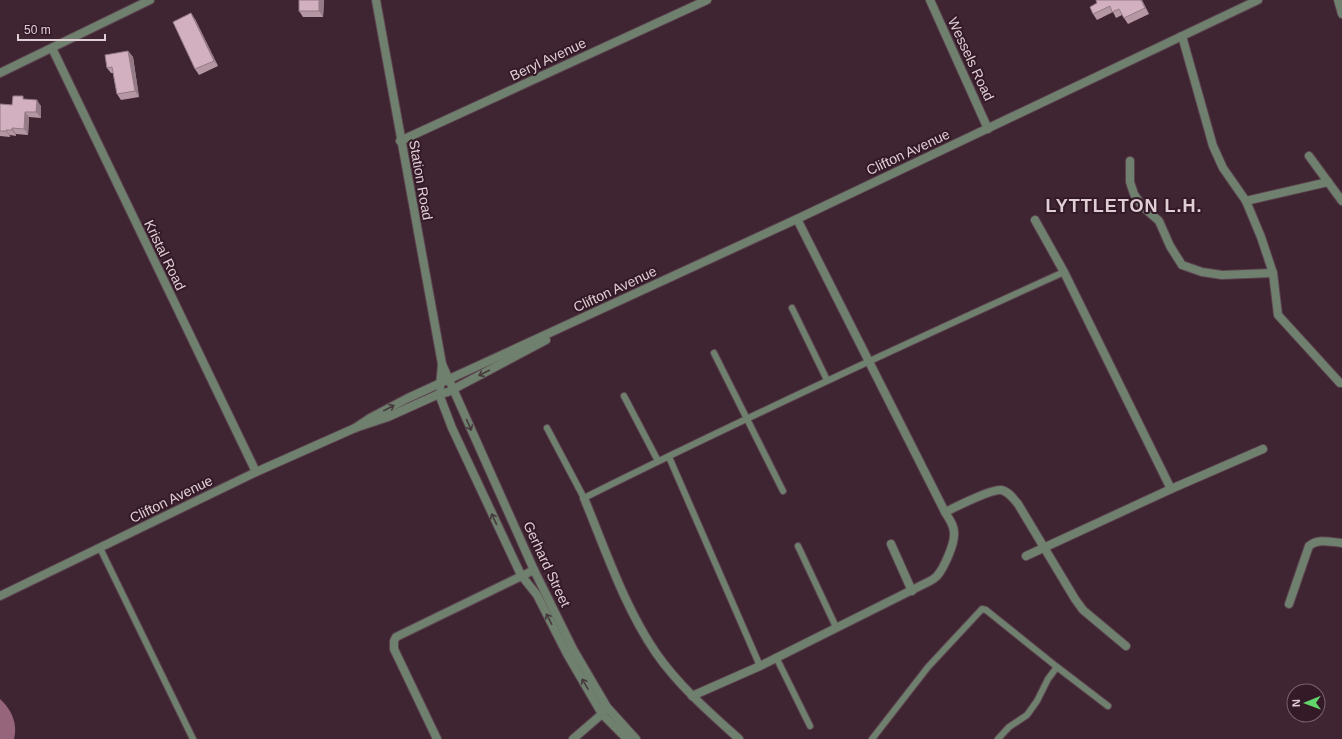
<svg xmlns="http://www.w3.org/2000/svg" width="1342" height="739" font-family="Arial,sans-serif">
<style>
.water{fill:#96647b}
.lines{fill:none;stroke-linecap:round;stroke-linejoin:round}
.service-casing{stroke:#5c434f;stroke-width:8}
.minor-casing{stroke:#5c434f;stroke-width:10}
.tertiary-casing{stroke:#5c434f;stroke-width:10}
.service{stroke:#6f806f;stroke-width:6}
.minor{stroke:#6f806f;stroke-width:8}
.tertiary{stroke:#6f806f;stroke-width:8}
.wall{fill:#b597a4}
.shaded-wall{fill:#947b86}
.building{fill:#d3b0bf;stroke:#947b86}
.oneway{stroke:#46393d}
.labels{text-anchor:middle;stroke-width:4;stroke-linejoin:round;paint-order:stroke}
.street-label{font-size:14px;fill:#e0ced5;stroke:#341a27}
.district-label{font-size:18px;font-weight:bold;letter-spacing:1px;fill:#e0ced5;stroke:#341a27}
</style>
<rect width="100%" height="100%" fill="#3f2431"/>
<path class="water" d="M0 699C11 709 18 723 14 739H0Z"/>
<g class="lines">
<defs>
<g id="service">
<path d="M792 308 827 380"/>
<path d="M714 353 783 491"/>
<path d="M624 396 658 461"/>
<path d="M547 428 584 498C742 419 903 345 1064 272"/>
<path d="M669 457 760 666"/>
<path d="M798 546 836 627"/>
<path d="M100 548 193 739"/>
<path d="M776 657 810 726"/>
<path d="M1057 667 1108 706"/>
<path d="M872 739 928 667 982 609 986 610 1057 667 1048 679 1037 701 1027 715 1009 727 998 739"/>
</g>
<g id="minor">
<path d="M930 0 988 129"/>
<path d="M1338 0 1342 14"/>
<path d="M1182 36 1213 146 1223 168 1246 201 1261 237 1273 273 1278 315 1340 383H1342"/>
<path d="M52 48 256 472"/>
<path d="M0 73 150 0"/>
<path d="M400 141 707 0"/>
<path d="M1309 156 1342 201"/>
<path d="M1130 161V182L1134 194 1142 206 1159 221 1170 246 1182 265 1202 272 1222 275 1273 273"/>
<path d="M1246 201 1328 182"/>
<path d="M1035 220 1064 272 1171 489"/>
<path d="M584 498C606 551 624 606 656 653 679 686 709 712 739 739"/>
<path d="M945 512C956 507 990 489 1001 490 1008 491 1013 498 1018 504L1075 599 1083 610 1126 646"/>
<path d="M891 544 912 591"/>
<path d="M1026 556 1171 489 1263 449"/>
<path d="M1289 604 1309 546C1318 538 1330 542 1342 543"/>
<path d="M692 696 760 666 930 581C932 580 935 578 937 576 944 568 954 545 954 535 955 526 949 519 945 512L797 219"/>
<path d="M437 739 394 649V641L396 637 534 570"/>
<path d="M573 739 602 714 606 709"/>
</g>
<g id="tertiary">
<path d="M376 0 442 364 440 387"/>
<path d="M442 364 534 570 573 649 607 707 636 739"/>
<path d="M439 394 452 428 521 575 537 595 567 654 602 714 627 739"/>
<path d="M355 428 370 418 408 398 797 219 1258 0"/>
<path d="M0 596 256 472 355 428 388 417 439 394 448 392 546 340"/>
</g>
</defs>
<use href="#service" class="service-casing"/>
<use href="#minor" class="minor-casing"/>
<use href="#tertiary" class="tertiary-casing"/>
<use href="#service" class="service"/>
<use href="#minor" class="minor"/>
<use href="#tertiary" class="tertiary"/>
</g>
<g class="wall">
<path d="M299 0H324L323 17H303L299 11Z"/>
<path d="M1142 0 1149 14 1128 24 1122 15 1116 18 1113 12 1097 20 1093 14 1097 3Z"/>
<path d="M195 19 218 66 199 75 195 69Z"/>
<path d="M128 51 133 57 139 97 121 100 117 94 113 73H111L107 68Z"/>
<path d="M25 99 41 106V118L29 117 28 135 16 134V136L10 135V137L0 136V104L12 105Z"/>
</g>
<g class="shaded-wall">
<path d="M319 0H324L323 17 319 11Z"/>
<path d="M1141 0H1142L1149 14 1145 8Z"/>
<path d="M191 13 195 19 218 66 214 61Z"/>
<path d="M128 51 133 57 139 97 135 91Z"/>
<path d="M37 100 41 106V118L36 112Z"/>
<path d="M25 112 29 117 28 135 24 129Z"/>
<path d="M12 128 16 134V136L12 130Z"/>
<path d="M6 130 10 135V137L6 131Z"/>
</g>
<g class="building">
<rect x="299" y="0" width="20" height="11"/>
<path d="M1096 0H1141L1145 8 1124 18 1119 9 1112 12 1110 6 1093 14 1090 7 1097 3Z"/>
<path d="M191 13 214 61 195 69 173 22Z"/>
<path d="M128 51 135 91 117 94 112 67 107 68 105 55Z"/>
<path d="M13 96H23V99L37 100 36 112H25L24 129 12 128V130H6V131H0V104L12 105Z"/>
</g>
<defs><path id="oneway-shaft" d="M-6 0H5M1.5-3L5.5 0L1.5 3" fill="none" stroke-width="1.6" stroke-linecap="round" stroke-linejoin="round"/></defs>
<g class="oneway">
<use href="#oneway-shaft" transform="translate(484 373) rotate(153)"/>
<use href="#oneway-shaft" transform="translate(389 408) rotate(-27)"/>
<use href="#oneway-shaft" transform="translate(469 425) rotate(66)"/>
<use href="#oneway-shaft" transform="translate(494 519) rotate(-115)"/>
<use href="#oneway-shaft" transform="translate(549 619) rotate(-117)"/>
<use href="#oneway-shaft" transform="translate(585 684) rotate(-120)"/>
</g>
<g class="labels">
<g class="street-label">
<text transform="translate(548 59) rotate(-25)" y="5">Beryl Avenue</text>
<text transform="translate(971 59) rotate(65)" y="5">Wessels Road</text>
<text transform="translate(908 152) rotate(-25)" y="5">Clifton Avenue</text>
<text transform="translate(421 180) rotate(80)" y="5">Station Road</text>
<text transform="translate(165 255) rotate(64)" y="5">Kristal Road</text>
<text transform="translate(615 289) rotate(-25)" y="5">Clifton Avenue</text>
<text transform="translate(171 499) rotate(-26)" y="5">Clifton Avenue</text>
<text transform="translate(547 564) rotate(65)" y="5">Gerhard Street</text>
</g>
<g class="district-label">
<text x="1124" y="212">LYTTLETON L.H.</text>
</g>
</g>
<g transform="translate(1306 703) rotate(269)"><circle r="19" fill="#341a27" stroke="#79626d"/>
<path d="M0-3L7 15L0 10L-7 15Z" fill="#61d46a"/>
<text y="-6" font-size="11" font-weight="bold" text-anchor="middle" fill="#e0ced5">N</text>
</g>
<path d="M18 34v6h87v-6" fill="none" stroke="#e0ced5" stroke-width="2"/>
<text x="24" y="34" font-size="12" fill="#e0ced5" stroke="#341a27" stroke-width="3" paint-order="stroke">50 m</text>
</svg>
